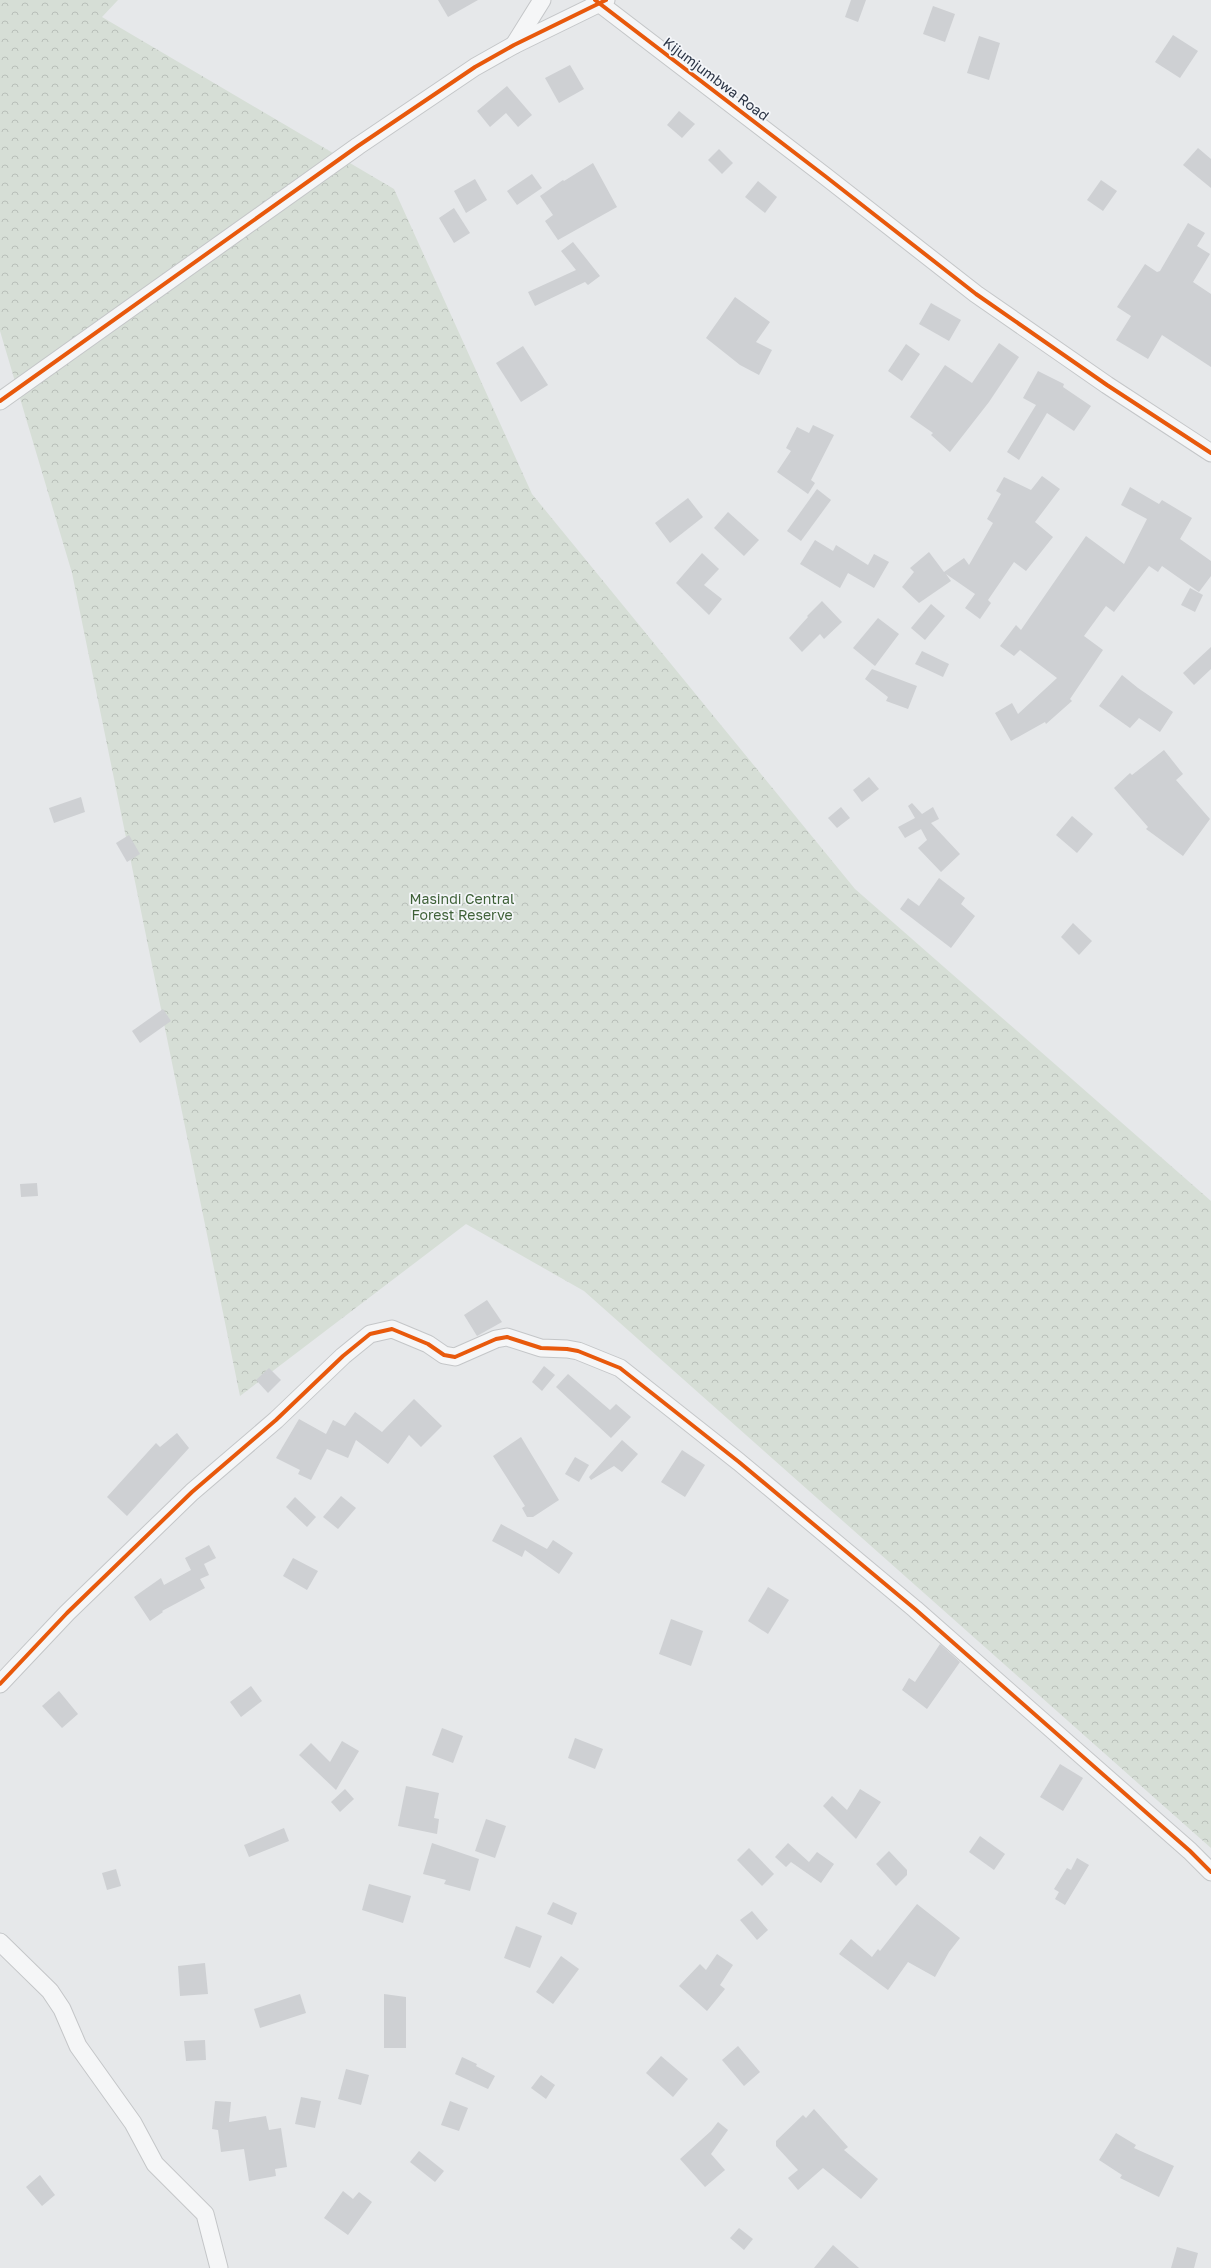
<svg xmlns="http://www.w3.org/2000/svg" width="1211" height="2268" font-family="'Golos Text',sans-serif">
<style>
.forest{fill:url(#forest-crowns)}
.building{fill:#ced0d3}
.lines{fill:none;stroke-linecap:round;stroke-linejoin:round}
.minor-casing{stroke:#c4c6c8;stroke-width:19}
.minor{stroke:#f5f6f7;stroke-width:17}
.cycleway-casing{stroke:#f4f6f9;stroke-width:6}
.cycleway{stroke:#e8590c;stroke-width:4}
.labels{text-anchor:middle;stroke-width:3.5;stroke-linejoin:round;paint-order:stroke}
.street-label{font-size:14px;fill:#2b3445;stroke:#f4f6f9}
.park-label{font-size:14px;fill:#3f6138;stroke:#f4f6f9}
</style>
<defs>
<pattern id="forest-crowns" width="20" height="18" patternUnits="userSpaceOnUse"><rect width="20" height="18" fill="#d6ded6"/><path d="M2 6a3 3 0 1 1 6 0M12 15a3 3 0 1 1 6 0" fill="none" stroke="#b8bfb9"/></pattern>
</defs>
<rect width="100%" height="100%" fill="#e6e8ea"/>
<path class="forest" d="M0 0H118L102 17 394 189 532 494 855 889 1211 1201V1848L584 1291 466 1224 240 1396 72 573 0 331Z"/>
<g class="building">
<path d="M438 0H478L448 17Z"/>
<path d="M851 0H866L858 22 845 17Z"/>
<path d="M933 6 955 14 945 42 923 34Z"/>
<path d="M1173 35 1198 51 1180 78 1155 62Z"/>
<path d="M979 36 1000 43 989 80 967 73Z"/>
<path d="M570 65 584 89 559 103 545 78Z"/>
<path d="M507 86 532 115 518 127 506 113 490 127 477 111Z"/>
<path d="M679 111 695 124 682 138 667 125Z"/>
<path d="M1198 148 1211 159V188L1183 165Z"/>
<path d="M719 149 733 163 722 174 708 160Z"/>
<path d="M593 163 617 207 558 240 545 221 553 215 540 196 563 180 564 181Z"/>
<path d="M532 174 542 188 517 205 507 191Z"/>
<path d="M475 179 487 200 466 213 454 191Z"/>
<path d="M1101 180 1117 191 1103 211 1087 200Z"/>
<path d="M758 181 777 197 765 213 745 197Z"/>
<path d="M454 208 470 233 454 243 439 218Z"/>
<path d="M1188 223 1205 233 1197 246 1210 254 1193 282 1211 294V367L1162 335 1148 359 1116 340 1131 316 1117 307 1145 264 1157 272 1160 271Z"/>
<path d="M573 242 600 276 588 285 585 282 535 306 528 292 576 270 561 251Z"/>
<path d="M735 297 770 322 756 342 772 350 759 375 740 365 706 338Z"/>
<path d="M931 303 961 320 949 341 919 324Z"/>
<path d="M999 343 1019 357 989 402 950 452 931 435 933 433 910 417 945 365 972 383Z"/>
<path d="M906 344 920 354 902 381 888 371Z"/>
<path d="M523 346 548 385 521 402 496 363Z"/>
<path d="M1038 371 1064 384 1063 387 1091 406 1074 431 1047 413 1019 460 1007 452 1036 405 1023 398Z"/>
<path d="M813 425 834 435 811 480 815 483 808 494 777 472 791 451 786 448 797 427 809 433Z"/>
<path d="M1042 476 1060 489 1035 522 1053 537 1026 571 1014 562 988 600 991 603 980 619 965 608 975 594 946 574 951 581 919 603 902 587 914 572 910 568 929 552 944 572 964 558 969 565 993 523 987 519 1001 494 996 491 1004 477 1031 490Z"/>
<path d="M1130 487 1159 504 1162 500 1192 518 1180 539 1211 561V576L1199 592 1162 566 1158 572 1149 566 1114 612 1106 606 1084 636 1103 650 1070 699 1072 701 1046 724 1045 722 1011 741 995 713 1012 703 1018 714 1057 678 1020 650 1014 656 1000 646 1016 625 1021 630 1086 536 1124 564 1147 519 1121 505Z"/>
<path d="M817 489 831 500 801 541 787 531Z"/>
<path d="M688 498 703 517 670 543 655 523Z"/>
<path d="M728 512 759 540 744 556 714 528Z"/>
<path d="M815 540 833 551 836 545 868 565 874 554 889 562 874 588 848 573 840 588 800 564Z"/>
<path d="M702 553 719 569 704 585 722 599 709 615 676 583Z"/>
<path d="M1190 588 1203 595 1195 612 1181 605Z"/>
<path d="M822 601 842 622 824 639 820 634 802 652 789 638 808 617 807 616Z"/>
<path d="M931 604 945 616 925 640 911 628Z"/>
<path d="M878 618 899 634 875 666 853 648Z"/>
<path d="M1211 647V669L1194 685 1183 673Z"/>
<path d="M922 651 949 664 943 677 915 664Z"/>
<path d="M872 669 917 686 908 709 886 701 888 697 865 679Z"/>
<path d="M1122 675 1138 688 1173 712 1160 732 1139 718 1130 728 1099 706Z"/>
<path d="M1164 750 1183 774 1176 780 1210 819 1183 856 1146 829 1148 827 1114 788 1130 773 1132 775Z"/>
<path d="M869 777 879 789 862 802 853 790Z"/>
<path d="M81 797 85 812 54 823 49 808Z"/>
<path d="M912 803 922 814 933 807 939 819 931 823 960 854 941 872 918 848 927 840 921 829 905 838 898 827 915 818 908 806Z"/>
<path d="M841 807 850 818 837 828 828 818Z"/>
<path d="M1072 816 1093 834 1077 853 1056 835Z"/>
<path d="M129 835 140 854 127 862 116 843Z"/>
<path d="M939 878 965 898 961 904 975 916 951 948 900 909 908 898 919 906Z"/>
<path d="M1073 923 1092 941 1079 955 1061 937Z"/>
<path d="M163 1009 171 1021 140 1043 132 1031Z"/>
<path d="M37 1183 38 1196 21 1197 20 1184Z"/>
<path d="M487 1300 502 1322 477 1336 464 1315Z"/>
<path d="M544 1366 555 1375 542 1391 532 1382Z"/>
<path d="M269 1368 281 1380 268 1393 256 1380Z"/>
<path d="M568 1374 610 1410 616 1404 631 1417 611 1438 556 1387Z"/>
<path d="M414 1399 442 1426 421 1447 409 1435 388 1464 356 1440 348 1458 327 1449 311 1480 298 1474 300 1470 276 1458 299 1419 326 1434 333 1420 345 1426 355 1412 382 1432Z"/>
<path d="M177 1433 189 1448 127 1516 107 1497 156 1443 160 1447Z"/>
<path d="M521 1437 559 1500 533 1517H527L522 1508 525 1506 493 1456Z"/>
<path d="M622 1440 638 1454 622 1472 614 1466 591 1480 589 1477Z"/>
<path d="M682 1450 705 1465 685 1497 661 1482Z"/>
<path d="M575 1457 589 1465 579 1482 565 1474Z"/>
<path d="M341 1496 356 1508 338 1529 323 1517Z"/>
<path d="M295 1497 316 1517 307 1527 286 1507Z"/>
<path d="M501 1524 547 1549 553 1540 573 1553 559 1574 525 1550 522 1557 492 1541Z"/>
<path d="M209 1545 216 1558 204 1564 209 1575 200 1579 205 1588 162 1611 163 1612 150 1621 134 1597 161 1578 164 1585 191 1570 185 1558Z"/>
<path d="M293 1558 318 1571 307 1590 283 1576Z"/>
<path d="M768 1587 789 1600 768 1634 748 1621Z"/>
<path d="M671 1619 703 1631 691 1666 659 1654Z"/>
<path d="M940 1644 960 1662 927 1709 902 1690 909 1678 915 1682Z"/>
<path d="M251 1686 262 1701 241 1717 230 1702Z"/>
<path d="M59 1691 78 1714 62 1728 42 1706Z"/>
<path d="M442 1728 463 1736 453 1763 432 1755Z"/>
<path d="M575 1738 603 1749 595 1769 568 1758Z"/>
<path d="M342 1741 359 1751 336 1790 299 1755 311 1743 330 1762Z"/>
<path d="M1060 1764 1083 1778 1063 1811 1040 1797Z"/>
<path d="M406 1786 439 1793 434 1818 439 1819 437 1834 398 1826Z"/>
<path d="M345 1789 354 1799 340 1812 331 1802Z"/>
<path d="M860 1789 881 1802 856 1839 823 1806 832 1796 847 1810Z"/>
<path d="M486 1819 506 1826 495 1858 475 1851Z"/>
<path d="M284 1828 289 1841 249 1857 244 1845Z"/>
<path d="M980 1836 1005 1854 994 1870 969 1852Z"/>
<path d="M432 1843 479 1859 470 1891 444 1884 446 1880 423 1874Z"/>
<path d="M788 1843 809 1862 817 1852 834 1864 821 1883 791 1862 786 1867 775 1857Z"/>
<path d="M749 1848 774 1874 762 1886 737 1860Z"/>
<path d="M889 1851 907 1870V1875L896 1886 876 1864Z"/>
<path d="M1077 1858 1089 1865 1065 1905 1055 1899 1059 1892 1054 1889 1067 1868 1071 1870Z"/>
<path d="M116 1869 121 1886 107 1890 102 1873Z"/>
<path d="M369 1884 411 1896 403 1923 362 1910Z"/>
<path d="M553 1902 577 1913 572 1925 547 1914Z"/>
<path d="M917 1904 960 1938 949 1952 935 1977 908 1962 888 1990 839 1954 851 1939 872 1957 878 1949 880 1951Z"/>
<path d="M752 1911 768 1930 757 1940 740 1920Z"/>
<path d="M516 1926 542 1936 530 1968 504 1958Z"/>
<path d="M717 1954 733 1965 720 1985 725 1989 707 2011 679 1986 700 1964 706 1970Z"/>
<path d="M561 1956 579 1969 553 2004 536 1992Z"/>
<path d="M205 1963 208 1994 180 1996 178 1966Z"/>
<path d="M300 1994 306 2013 260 2028 254 2009Z"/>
<path d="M384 1994 406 1997V2048H384Z"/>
<path d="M205 2040 206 2060 186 2061 184 2041Z"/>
<path d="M738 2046 760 2072 744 2086 722 2060Z"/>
<path d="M661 2056 688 2079 673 2097 646 2073Z"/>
<path d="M462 2057 477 2064 476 2066 495 2076 488 2089 455 2074Z"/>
<path d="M346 2069 369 2075 361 2105 338 2099Z"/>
<path d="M541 2075 555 2085 546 2099 531 2088Z"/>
<path d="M301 2097 321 2101 315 2128 295 2124Z"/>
<path d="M215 2101 231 2102 229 2122 266 2116 269 2130 281 2128 287 2167 275 2169 276 2176 249 2181 244 2149 221 2152 218 2130 212 2129Z"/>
<path d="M450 2101 468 2108 459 2131 441 2125Z"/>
<path d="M814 2109 848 2147 844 2150 878 2179 861 2199 823 2168 798 2190 788 2178 798 2170 776 2146V2141L803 2115 806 2118Z"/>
<path d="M718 2122 728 2130 711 2154 725 2170 705 2187 680 2159 711 2131Z"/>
<path d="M1116 2133 1136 2145 1134 2148 1174 2166 1159 2197 1120 2178 1122 2175 1099 2160Z"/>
<path d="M419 2151 444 2171 435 2182 410 2162Z"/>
<path d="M40 2175 55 2195 42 2206 26 2187Z"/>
<path d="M343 2191 353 2199 359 2192 372 2202 348 2235 324 2218Z"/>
<path d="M739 2228 753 2239 744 2250 730 2238Z"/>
<path d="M833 2245 859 2268H814Z"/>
<path d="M1177 2247 1198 2253 1194 2268H1171Z"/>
</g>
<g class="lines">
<defs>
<g id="minor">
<path d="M595 0 825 176 976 294 1107 385 1211 453"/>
<path d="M514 45 542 0"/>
<path d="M0 401 358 146 475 67 514 45 606 0"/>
<path d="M0 1684 67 1613 192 1492 276 1420 343 1356 370 1334 392 1329 428 1344 444 1355 455 1357 496 1339 507 1337 541 1348 567 1349 578 1351 620 1368 739 1462 915 1609 1190 1851 1211 1872"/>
<path d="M0 1942 50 1991 62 2009 78 2046 133 2123 155 2164 205 2214 219 2268"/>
</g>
</defs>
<use href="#minor" class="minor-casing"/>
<use href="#minor" class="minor"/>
<defs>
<g id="cycleway">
<path d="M595 0 825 176 976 294 1107 385 1211 453"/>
<path d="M0 401 358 146 475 67 514 45 606 0"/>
<path d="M0 1684 67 1613 192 1492 276 1420 343 1356 370 1334 392 1329 428 1344 444 1355 455 1357 496 1339 507 1337 541 1348 567 1349 578 1351 620 1368 739 1462 915 1609 1190 1851 1211 1872"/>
</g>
</defs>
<use href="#cycleway" class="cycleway-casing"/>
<use href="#cycleway" class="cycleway"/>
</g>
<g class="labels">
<g class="street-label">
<text transform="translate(716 79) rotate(37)" y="5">Kijumjumbwa Road</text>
</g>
<g class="park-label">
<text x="462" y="904">Masindi Central<tspan x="462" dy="16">Forest Reserve</tspan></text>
</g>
</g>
</svg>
